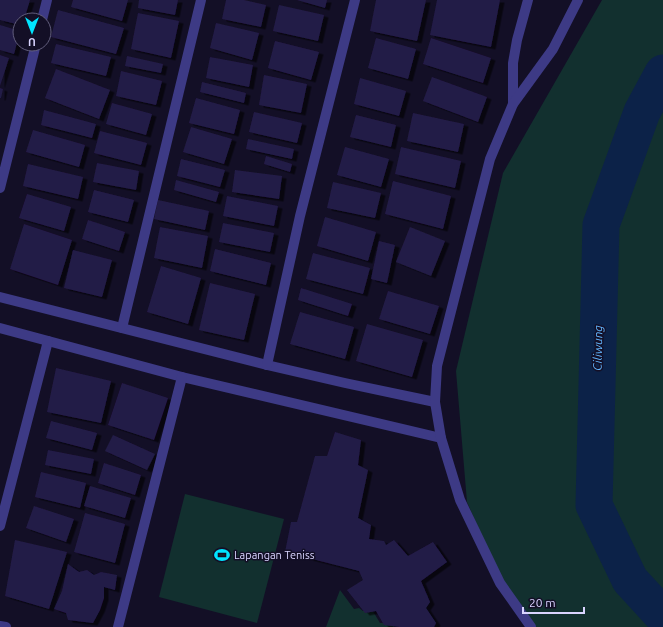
<svg xmlns="http://www.w3.org/2000/svg" width="663" height="627" font-family="Ubuntu,sans-serif">
<style>
.green{fill:#12302f}
.lines{fill:none;stroke-linecap:round;stroke-linejoin:round}
.river{stroke:#0c2248;stroke-width:37}
.building{fill:#241b47;filter:url(#shadow)}
.street{stroke:#3d3a85;stroke-width:10}
.labels{text-anchor:middle;stroke-width:3;stroke-linejoin:round;paint-order:stroke}
.poi-label{font-size:11px;fill:#d9d4ff;stroke:#130f26;text-anchor:start}
.water-label{font-size:12px;font-style:italic;fill:#62b6ff;stroke:#130f26}
</style>
<defs>
<filter id="shadow"><feDropShadow dx="4.5" dy="2.5" stdDeviation="0" flood-color="#0009"/></filter>
</defs>
<rect width="100%" height="100%" fill="#130f26"/>
<g class="green">
<path d="M602 0H663V627H536L510 601 467 502 456 371 503 173Z"/>
<path d="M185 494 284 519 257 623 159 597Z"/>
<path d="M340 590 354 609 359 608 363 611 371 608 380 623H393L394 627H326Z"/>
</g>
<g class="lines">
<path class="river" d="M663 73 642 112 601 225 594 505 630 580 663 616"/>
</g>
<g class="building">
<path d="M0 0H30L24 20H20V25L0 20Z"/>
<path d="M73 0H128L122 21 71 7Z"/>
<path d="M139 0H178L175 15 138 8Z"/>
<path d="M226 0H244L266 5 261 27 222 19Z"/>
<path d="M297 0H327L325 8Z"/>
<path d="M376 0H426L417 41 370 31Z"/>
<path d="M437 0H500L491 47 430 35Z"/>
<path d="M279 5 324 15 318 41 273 31Z"/>
<path d="M58 10 124 28 116 54 51 37Z"/>
<path d="M138 13 179 21 171 58 131 49Z"/>
<path d="M216 23 259 33 252 60 210 48Z"/>
<path d="M0 25 20 31 14 54 0 50Z"/>
<path d="M376 38 416 49 408 79 368 68Z"/>
<path d="M431 38 491 58 483 83 423 64Z"/>
<path d="M275 41 319 52 311 80 268 68Z"/>
<path d="M56 44 111 57 106 76 51 63Z"/>
<path d="M0 55 9 58 0 86Z"/>
<path d="M127 56 163 64 161 73 125 66Z"/>
<path d="M210 57 253 65 249 87 206 78Z"/>
<path d="M56 69 110 90 99 119 45 98Z"/>
<path d="M121 71 162 81 156 105 116 96Z"/>
<path d="M264 75 307 84 301 113 259 105Z"/>
<path d="M432 77 487 97 478 122 423 101Z"/>
<path d="M360 78 406 91 399 116 354 104Z"/>
<path d="M202 82 246 93 244 103 200 92Z"/>
<path d="M0 88 3 89 1 98H0Z"/>
<path d="M196 98 240 110 234 134 189 123Z"/>
<path d="M112 103 152 114 146 135 106 124Z"/>
<path d="M44 110 96 124 92 138 41 125Z"/>
<path d="M254 112 302 123 297 143 249 132Z"/>
<path d="M413 113 464 124 458 152 407 141Z"/>
<path d="M356 115 396 125 391 147 350 137Z"/>
<path d="M191 127 232 139 224 164 183 152Z"/>
<path d="M33 130 85 145 79 167 26 152Z"/>
<path d="M100 131 147 143 141 165 94 153Z"/>
<path d="M248 139 294 149 292 159 246 149Z"/>
<path d="M345 147 389 159 381 187 337 175Z"/>
<path d="M401 147 461 161 455 188 395 174Z"/>
<path d="M266 156 292 164 290 172 264 164Z"/>
<path d="M181 159 225 170 220 187 177 176Z"/>
<path d="M97 163 139 171 136 190 93 182Z"/>
<path d="M28 164 83 177 78 199 23 186Z"/>
<path d="M235 170 282 176 279 199 232 192Z"/>
<path d="M176 180 219 192 216 202 174 190Z"/>
<path d="M393 181 451 196 443 229 385 214Z"/>
<path d="M333 182 381 193 375 218 327 208Z"/>
<path d="M94 190 134 200 128 222 88 212Z"/>
<path d="M27 194 71 207 64 231 19 218Z"/>
<path d="M227 196 278 206 274 226 223 216Z"/>
<path d="M158 200 209 211 205 230 154 219Z"/>
<path d="M325 217 376 232 368 261 317 246Z"/>
<path d="M88 220 125 232 119 251 82 239Z"/>
<path d="M223 223 274 233 270 252 219 242Z"/>
<path d="M24 224 72 240 58 285 10 269Z"/>
<path d="M160 227 208 236 202 268 154 258Z"/>
<path d="M410 227 445 241 431 276 396 262Z"/>
<path d="M379 241 395 245 387 283 371 279Z"/>
<path d="M215 249 271 263 266 285 210 271Z"/>
<path d="M73 250 112 260 102 297 64 288Z"/>
<path d="M313 253 370 268 363 294 306 279Z"/>
<path d="M161 266 201 278 188 324 147 312Z"/>
<path d="M210 283 255 294 244 340 199 330Z"/>
<path d="M301 288 352 304 348 316 298 300Z"/>
<path d="M388 291 439 306 430 334 379 319Z"/>
<path d="M300 312 354 327 345 359 290 344Z"/>
<path d="M367 324 423 340 412 377 356 361Z"/>
<path d="M56 368 111 381 101 423 47 412Z"/>
<path d="M122 383 168 398 154 440 108 425Z"/>
<path d="M51 421 97 433 92 450 46 438Z"/>
<path d="M335 432 361 440 358 465 368 470 358 518 371 525 369 539 384 541 386 545 394 540 408 556 433 542 447 562 421 581 430 602 426 608 436 623 434 627H400L384 625 376 611 365 613 347 590 363 580 359 571 285 552 291 522H297L315 456H327Z"/>
<path d="M113 435 155 454 147 470 105 451Z"/>
<path d="M48 450 94 459 91 474 45 465Z"/>
<path d="M104 463 141 475 135 495 98 483Z"/>
<path d="M41 472 86 483 80 508 35 497Z"/>
<path d="M90 486 131 498 125 518 84 506Z"/>
<path d="M34 506 74 519 66 542 26 528Z"/>
<path d="M85 513 125 524 115 563 74 552Z"/>
<path d="M15 540 67 552 49 609 5 596Z"/>
<path d="M68 564 79 572 87 570 94 575 101 572 117 575 115 590 104 587V598L100 610 93 623 68 620 66 613 54 609 62 591Z"/>
</g>
<g class="lines">
<g class="street">
<path d="M42 20 47 0"/>
<path d="M513 104V63L517 40 528 0"/>
<path d="M0 188 36 44"/>
<path d="M0 297 267 365 345 383 435 402"/>
<path d="M0 328 182 377 441 438"/>
<path d="M122 328 201 0"/>
<path d="M267 365 300 216 355 0"/>
<path d="M0 526 48 341"/>
<path d="M0 626 6 627"/>
<path d="M118 627 182 377"/>
<path d="M531 627 500 583 460 500 441 438 435 402 437 366 490 159 513 104 553 49 578 0"/>
</g>
</g>
<defs>
<symbol id="stadium-bare" viewBox="-9 -9 18 18"><path d="M0-5a6.5 5 0 1 0 0 10a6.5 5 0 1 0 0-10ZM-3.5-1.8h7v3.6h-7Z" fill="#00e5ff" stroke="#130f26" stroke-width="2.5" paint-order="stroke"/></symbol>
</defs>
<g fill-rule="evenodd">
<use href="#stadium-bare" x="211" y="544" width="22" height="22"/>
</g>
<g class="labels">
<g class="poi-label">
<text x="234" y="559">Lapangan Teniss</text>
</g>
<g class="water-label">
<text transform="translate(598 348) rotate(-89)" y="4">Ciliwung</text>
</g>
</g>
<g transform="translate(32 32) rotate(180)"><circle r="19" fill="#130f26" stroke="#625e7d"/>
<path d="M0-3L7 15L0 10L-7 15Z" fill="#00e5ff"/>
<text y="-6" font-size="11" font-weight="bold" text-anchor="middle" fill="#d9d4ff">U</text>
</g>
<path d="M523 607v6h61v-6" fill="none" stroke="#d9d4ff" stroke-width="2"/>
<text x="529" y="607" font-size="12" fill="#d9d4ff" stroke="#130f26" stroke-width="3" paint-order="stroke">20 m</text>
</svg>
